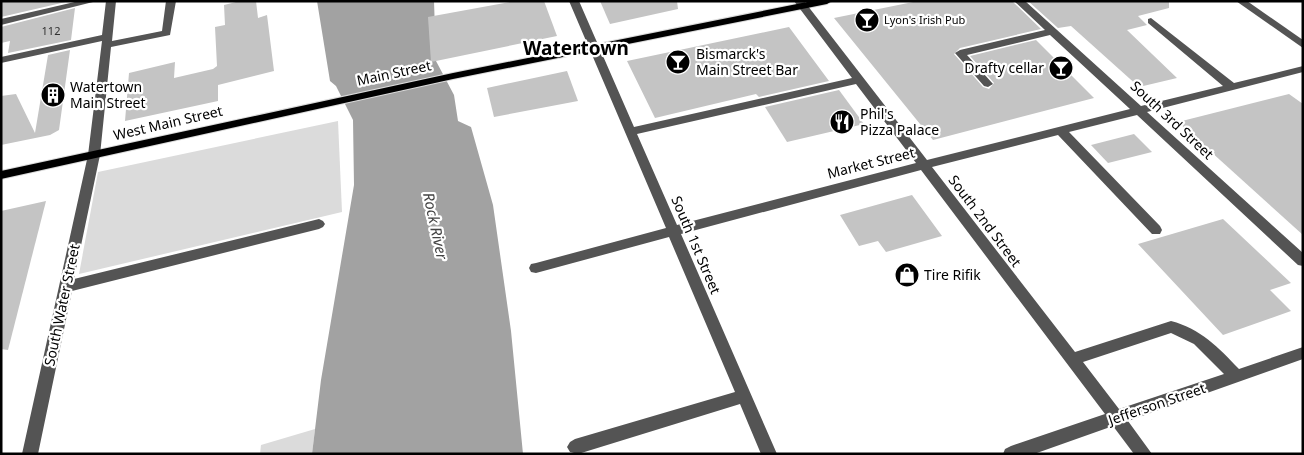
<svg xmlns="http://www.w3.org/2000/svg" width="1304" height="455" font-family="'Noto Sans',sans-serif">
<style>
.green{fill:#dbdbdb}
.water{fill:#a2a2a2}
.building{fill:#c4c4c4}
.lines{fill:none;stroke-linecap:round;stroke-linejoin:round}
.major-casing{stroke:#dbdbdb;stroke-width:2}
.minor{fill:#545454;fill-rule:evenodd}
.major{fill:#000;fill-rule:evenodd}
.labels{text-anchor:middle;stroke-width:4.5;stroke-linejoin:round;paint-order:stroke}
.far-poi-label{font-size:11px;fill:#000;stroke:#fff;text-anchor:start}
.number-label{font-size:11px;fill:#313131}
.poi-label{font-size:14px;fill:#000;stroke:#fff;text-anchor:start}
.street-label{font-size:14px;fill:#000;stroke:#fff}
.water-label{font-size:15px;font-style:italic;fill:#434343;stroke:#fff}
.district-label{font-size:19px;font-weight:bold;fill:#000;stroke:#fff}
</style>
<rect width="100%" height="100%" fill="#fff"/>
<g class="green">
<path d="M338 121 342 212 79 274 98 172Z"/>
<path d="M315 429 312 454H260L261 445Z"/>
</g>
<path class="water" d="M317 1H434L436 61 454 95 458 121 471 127 493 205 511 331 523 454H312L321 380 354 185 353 120 336 86 330 81Z"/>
<g class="building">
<path d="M1 1H70L1 17Z"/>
<path d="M240 1H256L258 18 267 15 274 71 218 85V101L125 121 129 73 175 62 174 78 213 69 217 66 215 27 225 25 224 5Z"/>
<path d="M515 1H544L557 36 431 62 428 17Z"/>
<path d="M600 1H677L678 9 610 24Z"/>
<path d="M918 1H1012L1041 29 960 48 954 54 983 87 989 89 994 83 970 56 1036 40 1094 98 933 140 834 18Z"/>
<path d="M1028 1H1169V8L1138 16 1147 25 1127 30 1177 78 1139 87 1071 26 1058 28Z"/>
<path d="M75 8 71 40 8 53 10 41 1 43V27Z"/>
<path d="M789 27 829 81 759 97 756 94 655 118 627 61Z"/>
<path d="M70 50 59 130 50 135 1 145V96L16 94 35 133 48 55Z"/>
<path d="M567 71 578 101 494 117 487 88Z"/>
<path d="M839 90 864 124 787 142 765 107Z"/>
<path d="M1289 94 1303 104V235L1178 122Z"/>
<path d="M1134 134 1152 152 1108 163 1091 145Z"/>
<path d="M912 195 942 236 886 252 878 241 859 246 840 215Z"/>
<path d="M46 201 8 350 1 349V211Z"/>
<path d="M1223 219 1291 283 1270 290 1291 311 1223 335 1138 244Z"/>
</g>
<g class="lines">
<defs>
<path id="major" d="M812 1H832L827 4 453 79 1 179V171L453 73Z"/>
</defs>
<use href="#major" class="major-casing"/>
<g class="minor">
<path d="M79 1H97L1 25V19Z"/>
<path d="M106 1H116L112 41 162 31 166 1H176L170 35 111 47 100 155 74 279 319 219 323 221 325 224 323 227 319 229 72 291 38 454H22L88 155 102 41 1 63V57L102 35Z"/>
<path d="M569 1H579L634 127 852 78 794 1H804L927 160 1130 109 1050 35 967 55 993 84 988 87 984 86 955 53 960 50 1045 30 1014 1H1025L1141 106 1223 86 1148 23V19L1151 18 1234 83 1303 66V72L1147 112 1303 253V266L1298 265 1137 115 1069 132 1160 226 1162 230 1160 234H1152L1058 135 932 167 1075 352 1171 321C1201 329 1218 347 1239 369L1303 347V359L1128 421 1152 454H1134L1113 426 1034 454H1003L1005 449 1011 446 1105 414 921 170 681 234 777 454H761L740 404 578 454 570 452 567 447 570 442 575 439 735 392 669 237 536 273 531 272 529 268 531 264 536 263 666 228ZM856 84 916 163 677 225 637 134ZM1171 333 1194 344 1224 374 1119 409 1083 362Z"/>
<path d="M1236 1H1247L1303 40V48Z"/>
</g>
<use href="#major" class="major"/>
</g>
<defs>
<symbol id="bar-disc" viewBox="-11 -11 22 22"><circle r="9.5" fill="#000" stroke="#fff"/><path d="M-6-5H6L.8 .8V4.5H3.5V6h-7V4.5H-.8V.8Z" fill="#fff"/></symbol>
<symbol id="building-disc" viewBox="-11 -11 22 22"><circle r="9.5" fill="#000" stroke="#fff"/><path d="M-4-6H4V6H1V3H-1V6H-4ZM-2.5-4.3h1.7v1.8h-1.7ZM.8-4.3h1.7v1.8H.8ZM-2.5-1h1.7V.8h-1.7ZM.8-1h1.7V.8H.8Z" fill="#fff"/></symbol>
<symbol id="restaurant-disc" viewBox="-11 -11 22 22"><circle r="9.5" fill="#000" stroke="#fff"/><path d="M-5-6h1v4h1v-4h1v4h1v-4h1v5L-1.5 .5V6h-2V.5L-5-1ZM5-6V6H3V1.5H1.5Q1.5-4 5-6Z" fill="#fff"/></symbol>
<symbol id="shop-disc" viewBox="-11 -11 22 22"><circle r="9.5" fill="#000" stroke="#fff"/><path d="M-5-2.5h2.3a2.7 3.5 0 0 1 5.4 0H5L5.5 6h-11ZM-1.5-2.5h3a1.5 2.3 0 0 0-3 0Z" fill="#fff"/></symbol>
</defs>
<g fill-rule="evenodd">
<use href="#bar-disc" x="853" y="6" width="28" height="28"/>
<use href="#bar-disc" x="664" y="48" width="28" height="28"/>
<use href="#bar-disc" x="1047" y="54" width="28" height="28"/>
<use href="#building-disc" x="39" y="81" width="28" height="28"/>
<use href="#restaurant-disc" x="828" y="108" width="28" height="28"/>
<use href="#shop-disc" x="893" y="261" width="28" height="28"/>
</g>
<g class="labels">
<g class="far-poi-label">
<text x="884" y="24">Lyon's Irish Pub</text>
</g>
<g class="number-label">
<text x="51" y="35">112</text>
</g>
<g class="poi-label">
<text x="696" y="59">Bismarck's<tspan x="696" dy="16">Main Street Bar</tspan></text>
<text x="1044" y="73" text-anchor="end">Drafty cellar</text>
<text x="70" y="92">Watertown<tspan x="70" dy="16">Main Street</tspan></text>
<text x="860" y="119">Phil's<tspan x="860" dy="16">Pizza Palace</tspan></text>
<text x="924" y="280">Tire Rifik</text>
</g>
<g class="street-label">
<text transform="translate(394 73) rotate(-12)" y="5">Main Street</text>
<text transform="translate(1172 120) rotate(43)" y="5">South 3rd Street</text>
<text transform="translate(168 123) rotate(-13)" y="5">West Main Street</text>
<text transform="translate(871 163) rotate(-14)" y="5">Market Street</text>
<text transform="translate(985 221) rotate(53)" y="5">South 2nd Street</text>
<text transform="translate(696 245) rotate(67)" y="5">South 1st Street</text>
<text transform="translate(62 305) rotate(-78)" y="5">South Water Street</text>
<text transform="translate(1157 404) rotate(-19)" y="5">Jefferson Street</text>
</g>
<g class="water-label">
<text transform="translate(435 226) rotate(78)" y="5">Rock River</text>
</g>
<g class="district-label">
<text x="576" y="55">Watertown</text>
</g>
</g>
<rect width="1304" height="455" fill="none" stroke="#000000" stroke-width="5"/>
</svg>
